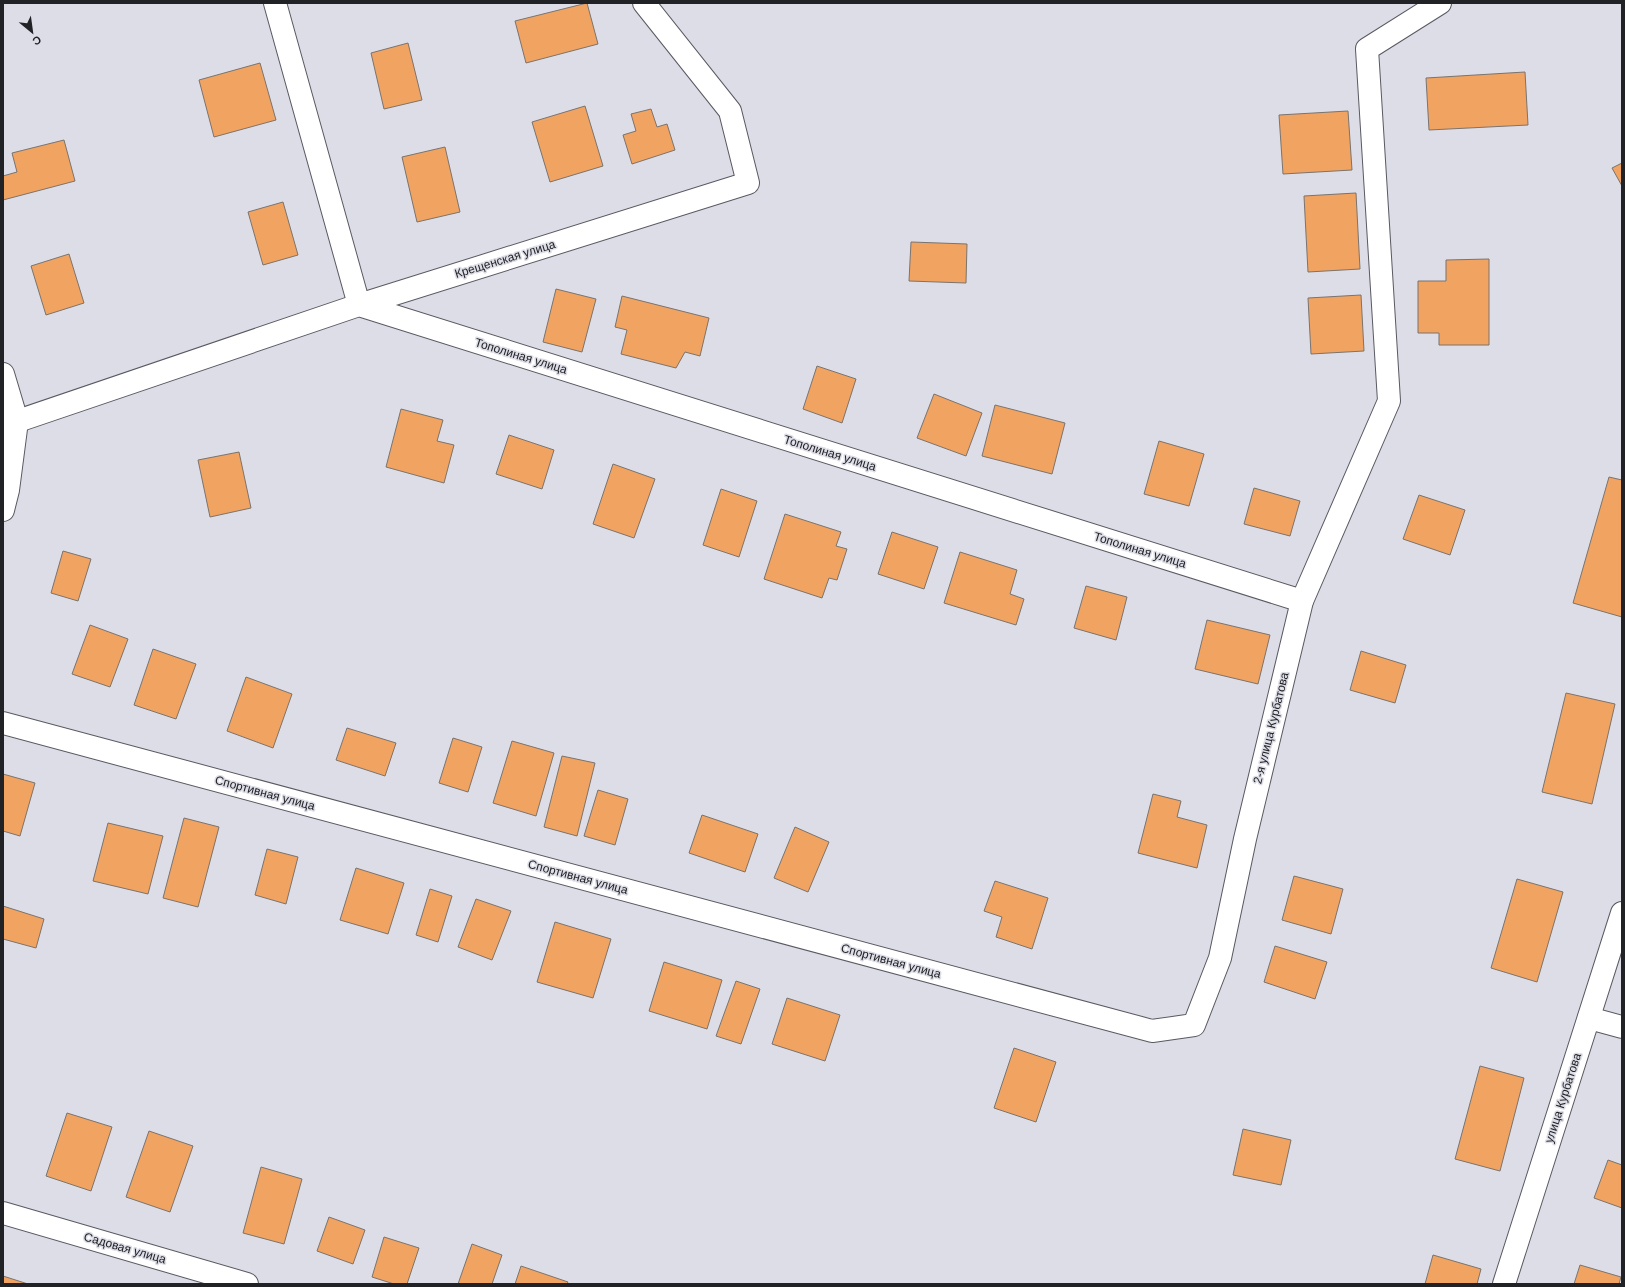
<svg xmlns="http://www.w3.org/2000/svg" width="1625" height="1287" font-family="Arial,sans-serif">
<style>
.building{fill:#f1a361;stroke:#7b736d}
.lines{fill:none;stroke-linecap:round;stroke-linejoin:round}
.street-casing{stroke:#585961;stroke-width:24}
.street{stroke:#fff;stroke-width:22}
.labels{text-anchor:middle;stroke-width:3;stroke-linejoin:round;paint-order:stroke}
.street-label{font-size:12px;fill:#212225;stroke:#dddde7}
</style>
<rect width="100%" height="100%" fill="#dddde7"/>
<g class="building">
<path d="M587 3 598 44 526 63 515 21Z"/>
<path d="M408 43 422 100 384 109 371 53Z"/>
<path d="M260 63 276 120 214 137 199 80Z"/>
<path d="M1525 72 1528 125 1429 130 1426 78Z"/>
<path d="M585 106 603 166 550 182 532 122Z"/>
<path d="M651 109 657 127 667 124 675 150 632 164 623 135 636 131 631 114Z"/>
<path d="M1348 111 1352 170 1283 174 1279 115Z"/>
<path d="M64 140 75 181 3 200V176L17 172 12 153Z"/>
<path d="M445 147 460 212 417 222 402 157Z"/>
<path d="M1622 163V186L1612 168Z"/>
<path d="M1356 193 1360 269 1308 272 1304 196Z"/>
<path d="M283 202 298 255 263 265 248 212Z"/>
<path d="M911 242 967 244 966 283 909 281Z"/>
<path d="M69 254 84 303 46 315 31 266Z"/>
<path d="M1489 259V345H1439V333H1418V281H1446V260Z"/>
<path d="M556 289 596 299 582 352 543 342Z"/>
<path d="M1361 295 1364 351 1311 354 1308 298Z"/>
<path d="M622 296 709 318 700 356 685 352 676 368 621 354 627 330 615 327Z"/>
<path d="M817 366 856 379 842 423 803 409Z"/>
<path d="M934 394 982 413 966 456 917 438Z"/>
<path d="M995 405 1065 423 1052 474 982 456Z"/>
<path d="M401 409 443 420 437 441 454 445 444 483 386 467Z"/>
<path d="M509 435 554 450 542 489 496 474Z"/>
<path d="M1159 441 1204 454 1189 506 1144 494Z"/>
<path d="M239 452 251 508 210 517 198 460Z"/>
<path d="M613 464 655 479 634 538 593 524Z"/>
<path d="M1609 477 1622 480V617L1573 603Z"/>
<path d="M1254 488 1300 501 1290 536 1244 524Z"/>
<path d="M721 489 757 501 739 557 703 545Z"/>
<path d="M1419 495 1465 510 1450 555 1403 539Z"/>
<path d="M785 514 841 532 836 546 847 549 837 580 829 578 822 598 764 579Z"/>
<path d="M892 532 938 547 924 589 878 574Z"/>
<path d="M63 551 91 559 78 601 51 593Z"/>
<path d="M960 552 1017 570 1010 594 1024 599 1016 625 944 603Z"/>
<path d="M1086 586 1127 597 1116 640 1074 628Z"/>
<path d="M1207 620 1270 635 1258 684 1195 669Z"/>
<path d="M90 625 128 639 110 687 72 674Z"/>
<path d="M153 649 196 664 176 719 134 705Z"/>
<path d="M1361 651 1406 665 1395 703 1350 690Z"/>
<path d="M246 677 292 694 273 748 227 731Z"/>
<path d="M1566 693 1615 704 1592 804 1542 792Z"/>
<path d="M347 728 396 743 385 776 336 760Z"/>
<path d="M453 738 482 747 468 792 439 783Z"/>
<path d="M512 741 554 753 536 816 493 803Z"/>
<path d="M562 756 595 763 577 836 544 827Z"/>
<path d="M3 774 35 783 20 836 3 831Z"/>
<path d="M598 790 628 799 615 845 584 836Z"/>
<path d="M1153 794 1181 801 1177 817 1207 825 1197 868 1138 853Z"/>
<path d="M702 815 758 834 745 872 689 853Z"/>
<path d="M184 818 219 827 198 907 163 898Z"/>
<path d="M108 823 163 836 148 894 93 881Z"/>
<path d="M795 827 829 842 808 892 774 878Z"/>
<path d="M267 849 298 857 286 904 255 895Z"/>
<path d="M356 868 404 883 388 934 340 920Z"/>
<path d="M1294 876 1343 889 1331 934 1282 920Z"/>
<path d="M1517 879 1563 892 1537 982 1491 968Z"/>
<path d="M995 881 1048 898 1032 949 996 937 1002 917 984 911Z"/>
<path d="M430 889 452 896 438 942 416 935Z"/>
<path d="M476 899 511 911 492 960 458 947Z"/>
<path d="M3 906 44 919 36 948 3 939Z"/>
<path d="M555 922 611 939 593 998 537 982Z"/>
<path d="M1275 946 1327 962 1315 999 1264 982Z"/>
<path d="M664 962 722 980 707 1029 649 1011Z"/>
<path d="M736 981 760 989 741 1044 716 1036Z"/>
<path d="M787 998 840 1015 825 1061 772 1044Z"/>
<path d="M1014 1048 1056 1062 1036 1122 994 1108Z"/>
<path d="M1480 1066 1524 1078 1500 1171 1455 1159Z"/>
<path d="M67 1113 112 1127 91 1191 46 1176Z"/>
<path d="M1243 1129 1291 1140 1281 1185 1233 1175Z"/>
<path d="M149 1131 193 1146 170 1212 126 1197Z"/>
<path d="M1608 1160 1622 1165V1208L1594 1198Z"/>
<path d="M261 1167 302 1179 284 1244 243 1233Z"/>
<path d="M329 1217 365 1230 353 1264 317 1251Z"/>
<path d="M384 1237 419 1248 407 1284H394L372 1277Z"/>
<path d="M472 1244 502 1255 492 1284H458Z"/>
<path d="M1433 1255 1481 1269 1477 1284H1425Z"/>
<path d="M1580 1265 1621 1277 1619 1284H1574Z"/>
<path d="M521 1266 568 1282 567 1284H515Z"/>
<path d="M3 1276 28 1284H3Z"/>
</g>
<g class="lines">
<defs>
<g id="street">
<path d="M275 3 359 305 748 183 730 111 644 3"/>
<path d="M3 374 17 421 8 490 3 510"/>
<path d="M3 426 359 305 1302 601"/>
<path d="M3 723 1152 1031 1194 1025 1220 958 1245 839 1302 601 1389 401 1367 49 1440 3"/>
<path d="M1589 1018 1622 1027"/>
<path d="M3 1213 247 1284"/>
<path d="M1504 1284 1622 913"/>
</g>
</defs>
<use href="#street" class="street-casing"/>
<use href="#street" class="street"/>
</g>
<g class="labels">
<g class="street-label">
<text transform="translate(505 259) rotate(-17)" y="4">Крещенская улица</text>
<text transform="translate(521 356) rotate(17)" y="4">Тополиная улица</text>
<text transform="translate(830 453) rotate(17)" y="4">Тополиная улица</text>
<text transform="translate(1140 550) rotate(17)" y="4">Тополиная улица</text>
<text transform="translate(1271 728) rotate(-76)" y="4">2-я улица Курбатова</text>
<text transform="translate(265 793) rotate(15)" y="4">Спортивная улица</text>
<text transform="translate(578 877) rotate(15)" y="4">Спортивная улица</text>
<text transform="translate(891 961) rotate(15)" y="4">Спортивная улица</text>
<text transform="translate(1563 1098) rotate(-72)" y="4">улица Курбатова</text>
<text transform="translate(125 1248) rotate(16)" y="4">Садовая улица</text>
</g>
</g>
<rect width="1625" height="1287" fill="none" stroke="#212225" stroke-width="8"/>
<g transform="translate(32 32) rotate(151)" stroke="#dddde7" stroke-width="3" paint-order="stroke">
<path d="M0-3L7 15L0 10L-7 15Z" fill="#212225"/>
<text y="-6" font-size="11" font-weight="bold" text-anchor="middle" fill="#212225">С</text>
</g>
</svg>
